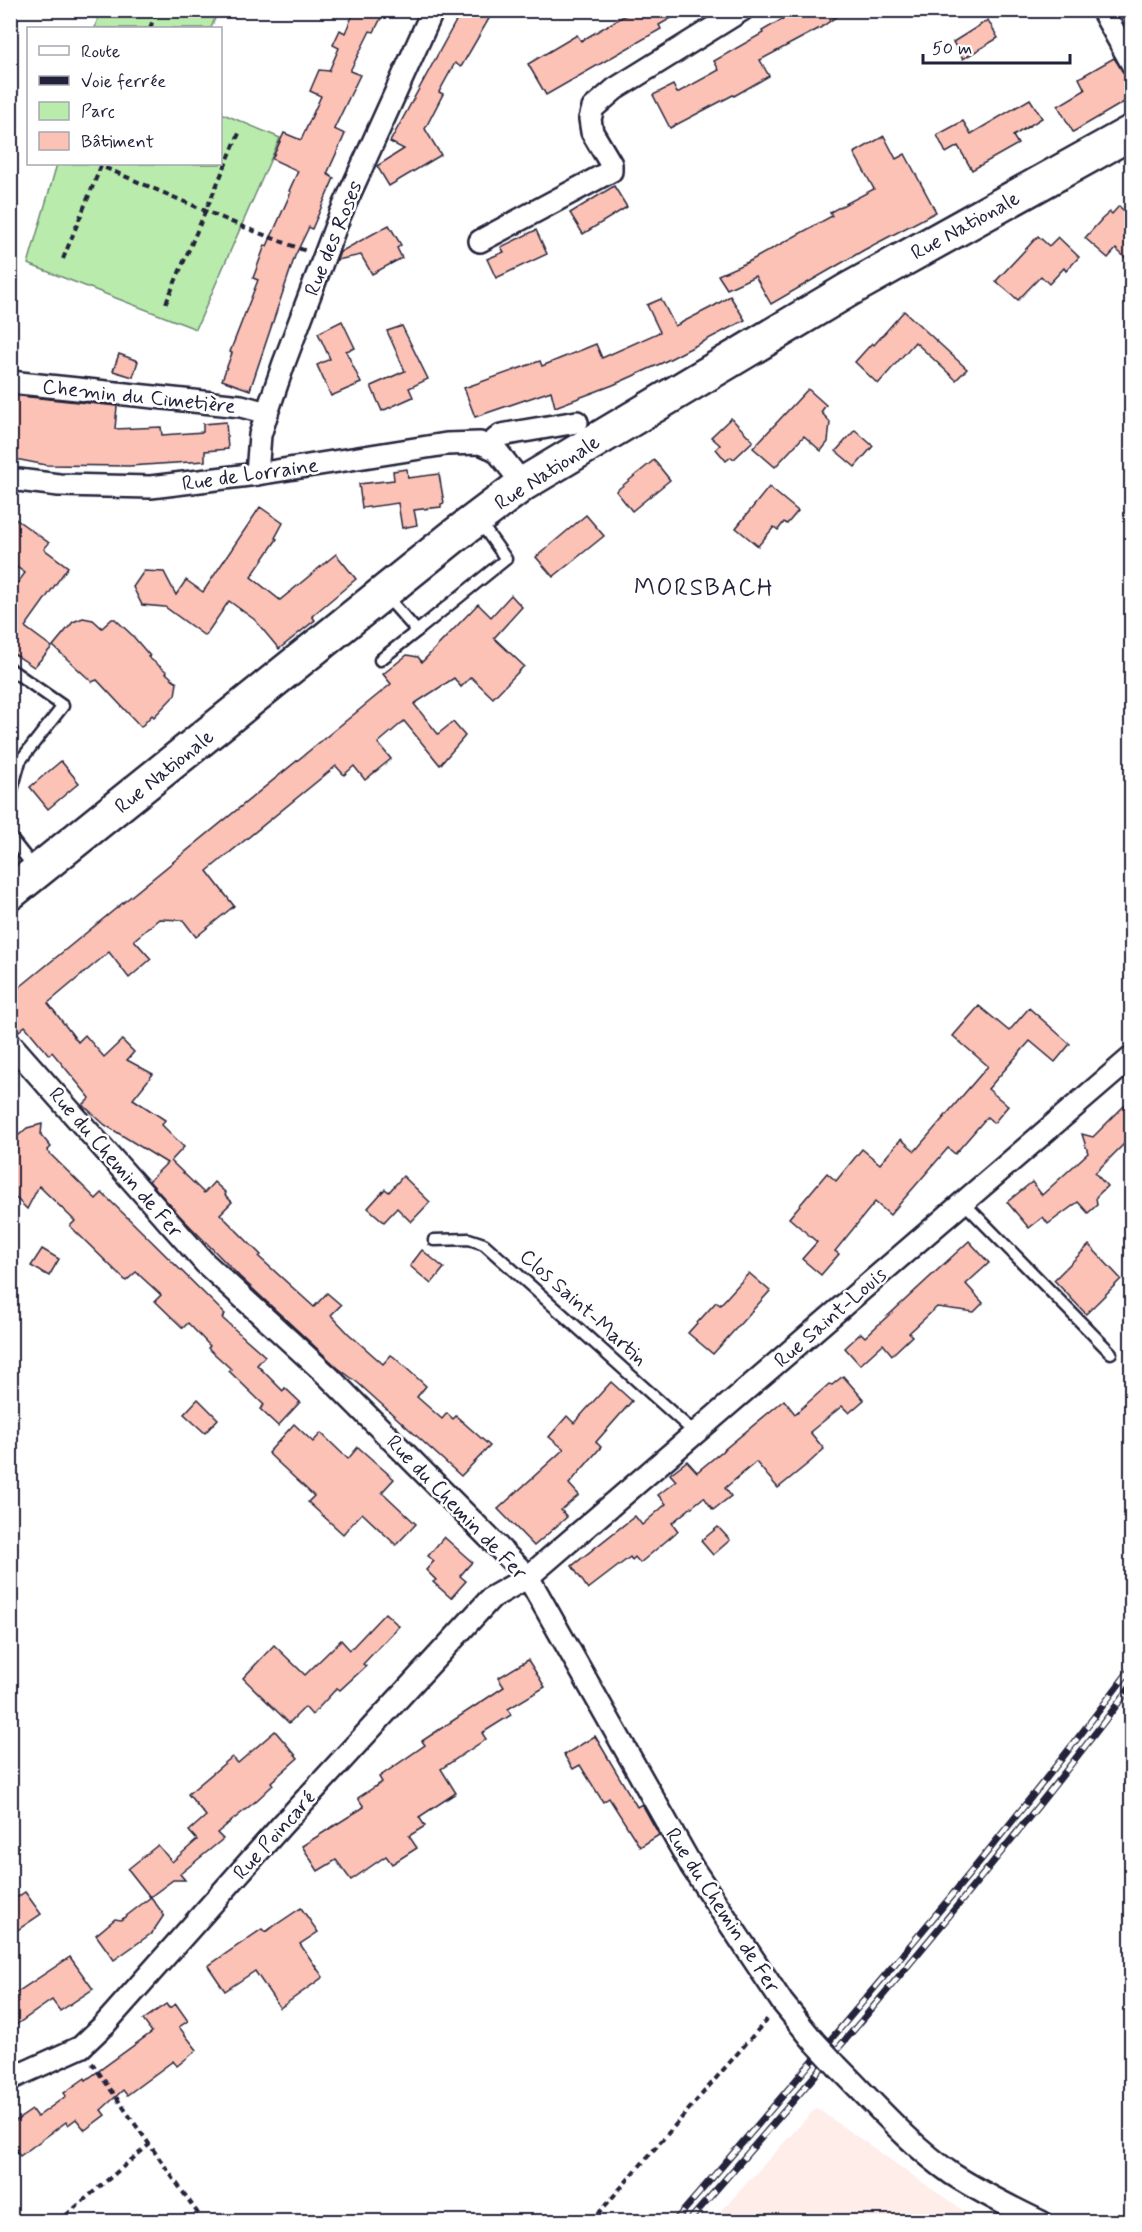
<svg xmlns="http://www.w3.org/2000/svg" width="1142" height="2232" font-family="Mynerve,sans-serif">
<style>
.built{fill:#feede9}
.green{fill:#b9ecac;stroke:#6e8774;stroke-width:1.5}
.building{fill:#fdc2b6;stroke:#22223b;stroke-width:1.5}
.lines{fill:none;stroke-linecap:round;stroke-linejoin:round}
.lane-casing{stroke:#22223b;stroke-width:15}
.street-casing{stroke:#22223b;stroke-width:26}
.primary-casing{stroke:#22223b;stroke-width:38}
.path{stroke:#22223b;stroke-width:4;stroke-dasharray:6 4.5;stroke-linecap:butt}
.lane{stroke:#fff;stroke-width:10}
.street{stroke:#fff;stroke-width:21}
.primary{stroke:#fff;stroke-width:33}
.rail-casing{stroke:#22223b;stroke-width:7}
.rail{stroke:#fff;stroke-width:4.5;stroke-dasharray:14;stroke-linecap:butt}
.street-bridge-casing{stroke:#22223b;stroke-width:26;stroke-linecap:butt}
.street-bridge{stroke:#fff;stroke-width:21}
.labels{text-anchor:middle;stroke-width:5;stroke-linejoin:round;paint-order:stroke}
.street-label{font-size:21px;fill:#22223b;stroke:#fff}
.quarter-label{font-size:24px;letter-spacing:1.5px;fill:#22223b;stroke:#fff}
</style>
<rect width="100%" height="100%" fill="#fff"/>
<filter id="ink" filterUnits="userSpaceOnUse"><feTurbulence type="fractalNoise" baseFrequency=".0167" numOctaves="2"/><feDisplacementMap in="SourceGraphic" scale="12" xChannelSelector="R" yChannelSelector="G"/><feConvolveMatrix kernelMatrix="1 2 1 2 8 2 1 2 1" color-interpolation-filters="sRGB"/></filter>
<g filter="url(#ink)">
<path class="built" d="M816 2108 978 2221H712Z"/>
<g class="green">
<path d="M100 11V10L218 11 211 28H95Z"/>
<path d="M221 113 280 138 196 329 28 264 57 164H220Z"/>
</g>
<g class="building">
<path d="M355 10H366L381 18 374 32 370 31 350 71 360 75 334 129 345 134 327 174 334 178 312 229 309 227 295 256 250 390 222 380 232 353 230 352 258 280 253 278 256 270 265 245 267 246 291 192 289 191 298 171 272 159 284 133 301 140 321 96 310 91 319 70 329 71 339 48 333 45 340 30 345 33Z"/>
<path d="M462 10H494L461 67 455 63 439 92 443 94 425 129 441 155 389 186 377 166 404 149 390 142Z"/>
<path d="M634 10H685L659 25 661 29 546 95 528 64 577 35 581 41Z"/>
<path d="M798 10H846L820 28 760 60 769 76 734 96 733 95 670 128 653 95 673 85 677 93 719 70 714 61 763 33 762 31Z"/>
<path d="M988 20 998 38 963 59 953 42Z"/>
<path d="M1114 58 1131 83V98L1073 132 1058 106 1085 90 1079 78Z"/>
<path d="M1030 99 1042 118 1013 136 1018 144 972 170 958 146 946 153 937 135 963 121 971 134Z"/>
<path d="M884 136 896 159 905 154 936 212 864 250 771 304 755 276 727 289 718 275 748 262 832 216 830 212 874 189 854 153Z"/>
<path d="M614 186 627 207 583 234 570 213Z"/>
<path d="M1119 206 1131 218V263L1116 249 1108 258 1085 238 1102 219 1110 212 1112 214Z"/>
<path d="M389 225 401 245 397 248 402 258 372 274 361 255 337 260 340 252Z"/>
<path d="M536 230 547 254 496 278 487 259 504 252 501 247Z"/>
<path d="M1038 236 1049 246 1058 237 1079 257 1066 271 1064 268 1049 284 1041 276 1018 300 996 281Z"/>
<path d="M730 296 745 320 662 363 613 385 555 407 551 391 475 417 464 388 540 361 542 366 596 344 602 358 660 332 647 305 661 299 675 326 714 306Z"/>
<path d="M904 311 967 369 956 380 915 342 878 384 855 362 872 343 874 345Z"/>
<path d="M342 321 355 348 346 351 361 383 331 396 317 365 330 359 318 333Z"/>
<path d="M402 326 428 379 409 388 413 397 382 411 371 386 405 371 387 331Z"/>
<path d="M119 354 138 361 133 377 113 371Z"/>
<path d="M808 389 826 405 821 412 830 422 828 442 821 451 804 436 775 467 753 448Z"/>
<path d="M10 395 117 406 115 429 161 427 162 435 203 432V424L226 422 228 449 205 451V461L129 466 46 465 10 458Z"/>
<path d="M731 418 753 441 734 459 731 457 726 461 716 449 720 445 711 437Z"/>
<path d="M855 430 873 446 855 467 836 451Z"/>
<path d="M654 460 670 480 632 511 616 491Z"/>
<path d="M407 469 408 478 439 474 444 503 441 504V507L414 510 417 525 402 528 398 503 362 508 359 484 394 480 393 471Z"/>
<path d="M769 487 798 511 787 524 784 522 778 530 774 527 758 546 736 528Z"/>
<path d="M260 507 283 523 275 538 277 539 251 577 280 600 336 554 356 579 312 616 315 620 279 649 255 620 229 601 205 636 165 607 142 605 133 587 144 571 164 572 176 595 186 580 203 592Z"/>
<path d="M10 515 49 543 44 549 68 567 25 627 52 647 34 667 10 651V593L25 573 10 562Z"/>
<path d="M586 515 604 536 553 577 536 557Z"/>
<path d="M511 595 522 607 494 638 524 666 493 698 471 677 461 687 454 678 414 704 438 734 453 722 465 736 440 765 404 721 378 743 391 759 365 780 354 766 344 775 336 766 207 871 234 906 196 937 183 920 159 919 134 940 151 959 129 978 109 952 48 1003 78 1042 85 1035 104 1057 122 1040 134 1052 127 1060 153 1074 133 1099 165 1120 162 1125 184 1147 171 1161 204 1193 214 1182 226 1193 225 1195 232 1202 220 1214 261 1255 259 1257 314 1307 327 1293 341 1305 331 1315 349 1334 383 1364 391 1355 394 1357 426 1386 417 1397 442 1419 447 1413 453 1419 456 1416 490 1446 461 1476 358 1383 338 1368 240 1277 180 1216 149 1181 167 1163 105 1125 83 1105 90 1098 52 1052 49 1055 25 1026 19 1031 10 1020V995L391 684 383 674 407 655 418 657 422 662 478 604 491 617Z"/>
<path d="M83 618 93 620 102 628 112 619H115L132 635 150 656 148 657 167 672 166 673 177 683 175 695 154 717 152 715 141 727 97 680 92 682 53 646 73 622Z"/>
<path d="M61 761 79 783 48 809 30 787Z"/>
<path d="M979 1006 1009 1031 1029 1008 1070 1044 1055 1062 1030 1041 988 1089 1008 1106 994 1123 987 1117 955 1154 948 1148 890 1215 875 1202 835 1251 839 1254 821 1275 802 1259 817 1242 789 1218 827 1173 836 1181 862 1149 880 1164 901 1139 915 1151 988 1066 953 1036Z"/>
<path d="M1131 1099V1137L1095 1173 1107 1186 1096 1197 1097 1205 1088 1213 1078 1202 1048 1224 1043 1217 1029 1228 1007 1202 1032 1182 1042 1195 1088 1153 1082 1134 1093 1137Z"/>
<path d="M42 1124 41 1135 51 1147 47 1151 96 1199 102 1193 126 1216 225 1314 222 1318 265 1356 257 1365 283 1391 285 1388 300 1402 278 1426 260 1409 264 1405 229 1371 231 1369 208 1348 210 1346 188 1323 183 1328 155 1301 161 1295 136 1272 126 1281 70 1226 75 1221 39 1186 27 1209 10 1192V1143L27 1128Z"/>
<path d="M403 1176 430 1202 411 1222 397 1208 384 1222 368 1208 385 1189 389 1192Z"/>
<path d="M969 1241 989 1263 966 1284 983 1303 974 1312 937 1307 909 1333 912 1336 892 1355 883 1344 860 1365 845 1348 861 1333 865 1337Z"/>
<path d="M1089 1245 1121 1279 1086 1314 1054 1280Z"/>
<path d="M42 1249 59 1259 49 1276 31 1266Z"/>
<path d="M422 1250 444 1268 431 1284 410 1266Z"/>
<path d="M749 1273 770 1291 713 1354 688 1333 716 1302 720 1305Z"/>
<path d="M843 1376 864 1400 849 1413 842 1406 810 1432 824 1449 810 1462 778 1488 756 1462 725 1488 731 1496 713 1510 704 1497 672 1523 678 1531 640 1563 635 1557 632 1560 630 1557 588 1589 572 1566 635 1516 642 1525 666 1504 658 1495 676 1481 670 1474 687 1461 697 1472 784 1400 795 1414 829 1384 832 1385Z"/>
<path d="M611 1382 632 1401 596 1442 601 1447 569 1484 579 1495 561 1510 567 1517 534 1546 498 1509 564 1449 549 1437 567 1416 574 1423Z"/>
<path d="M198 1399 218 1419 205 1433 184 1414Z"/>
<path d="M294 1424 313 1442 321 1433 348 1459 358 1447 394 1479 382 1492 416 1524 396 1545 362 1513 343 1534 308 1502 314 1496 268 1453Z"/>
<path d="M718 1527 730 1540 713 1555 701 1541Z"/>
<path d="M444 1537 472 1562 460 1576 466 1581 451 1598 433 1582 436 1580 426 1570 434 1561 428 1556Z"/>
<path d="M385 1613 399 1626 363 1664 366 1666 340 1690 337 1688 312 1715 305 1707 289 1723 243 1678 274 1645 305 1675 341 1640 350 1650Z"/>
<path d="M528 1660 545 1687 508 1709 511 1715 482 1733 486 1739 441 1769 456 1793 419 1817 425 1826 409 1836 417 1848 392 1864 386 1856 351 1880 336 1860 318 1871 302 1846 364 1807 358 1798 382 1782 379 1777 425 1745 422 1741 504 1687 498 1678Z"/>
<path d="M275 1731 298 1758 271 1782 273 1785 256 1801 217 1833 223 1839 180 1874 185 1880H173L150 1897 128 1869 158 1845 172 1862 197 1840 189 1831 206 1816 188 1794 232 1757 238 1763Z"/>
<path d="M595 1736 637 1807 642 1804 659 1835 640 1847 609 1798 603 1802 580 1765 573 1769 564 1755Z"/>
<path d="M25 1892 41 1914 10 1935V1902Z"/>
<path d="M151 1897 164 1915 152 1933 114 1960 96 1935 115 1919 121 1920Z"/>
<path d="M301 1908 318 1932 300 1944 323 1977 280 2008 255 1971 225 1991 208 1966 262 1929 265 1932Z"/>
<path d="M70 1957 93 1989 60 2011 52 2000 10 2029V1997Z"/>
<path d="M166 2004 169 2008 176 2004 188 2021 179 2027 197 2050 177 2066 173 2061 127 2095 123 2090 101 2110 105 2115 85 2130 76 2119 68 2125 66 2122 20 2156 10 2143V2125L32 2110 37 2117 66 2096 64 2093 85 2078 86 2080 152 2032 143 2020Z"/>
</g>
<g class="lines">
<defs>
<g id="lane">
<path d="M417 631 506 559 479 521"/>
<path d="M380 660 417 631 386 596"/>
<path d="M10 669 63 706 20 761 10 797"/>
<path d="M10 837 36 870"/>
<path d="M963 1202 1111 1353"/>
<path d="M434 1240 469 1239 484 1244 695 1433"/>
</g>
<g id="street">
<path d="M1102 10 1132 64"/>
<path d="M480 241 611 171V164L592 132 590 119 593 108 615 89 742 10"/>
<path d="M10 382 241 406 267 413"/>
<path d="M488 446 501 435 577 422"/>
<path d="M257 474 260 435 267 413 284 363 340 215 433 10"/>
<path d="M10 479 59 485 151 487 257 474 446 444 480 443 496 450 523 484"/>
<path d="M10 1043 205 1263 329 1377 528 1577 692 1867 782 2002 812 2039"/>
<path d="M838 2067C875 2104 909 2144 952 2174 980 2192 1010 2207 1041 2222"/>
<path d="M10 2079 81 2047 105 2024 282 1825 491 1598 528 1577 1132 1057"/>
</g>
<path id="primary" d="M10 893 454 536 523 484 848 290 1132 132"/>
</defs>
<use href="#lane" class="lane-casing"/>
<use href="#street" class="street-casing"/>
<use href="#primary" class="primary-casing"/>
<g class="path">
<path d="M150 28 157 10"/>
<path d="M63 259 101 166 241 226 306 251"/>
<path d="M166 303 240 131"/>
<path d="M92 2063 204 2222"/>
<path d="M58 2222 150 2144"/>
<path d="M591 2222 770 2016"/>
</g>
<use href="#lane" class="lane"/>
<use href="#street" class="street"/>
<use href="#primary" class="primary"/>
<defs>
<g id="rail">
<path d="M674 2222C831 2040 988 1859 1132 1667"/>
<path d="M688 2222C841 2047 992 1870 1132 1685"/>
</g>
</defs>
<use href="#rail" class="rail-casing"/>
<use href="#rail" class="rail"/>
<defs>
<path id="street-bridge" d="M812 2039 838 2067"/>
</defs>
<use href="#street-bridge" class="street-bridge-casing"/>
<use href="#street-bridge" class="street-bridge"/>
</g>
</g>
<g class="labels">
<g class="street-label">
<text transform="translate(965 225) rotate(-29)" y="7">Rue Nationale</text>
<text transform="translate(333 238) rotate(-68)" y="7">Rue des Roses</text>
<text transform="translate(139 396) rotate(6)" y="7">Chemin du Cimetière</text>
<text transform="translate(547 472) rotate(-33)" y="7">Rue Nationale</text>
<text transform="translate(250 474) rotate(-8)" y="7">Rue de Lorraine</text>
<text transform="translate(164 771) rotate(-39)" y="7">Rue Nationale</text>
<text transform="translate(116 1162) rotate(49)" y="7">Rue du Chemin de Fer</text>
<text transform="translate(584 1307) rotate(42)" y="7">Clos Saint-Martin</text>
<text transform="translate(830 1317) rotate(-41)" y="7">Rue Saint-Louis</text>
<text transform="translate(457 1507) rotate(46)" y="7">Rue du Chemin de Fer</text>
<text transform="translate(274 1835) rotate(-48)" y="7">Rue Poincaré</text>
<text transform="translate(723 1910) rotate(57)" y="7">Rue du Chemin de Fer</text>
</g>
<g class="quarter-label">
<text x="704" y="595">MORSBACH</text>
</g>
</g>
<rect width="1142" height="2232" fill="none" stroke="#fff" stroke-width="36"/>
<rect x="18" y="18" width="1106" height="2196" fill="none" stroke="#22223b" stroke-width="2" filter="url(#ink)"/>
<rect x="27" y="27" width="195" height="138" fill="#ffffff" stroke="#a7a7b1" stroke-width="1.5"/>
<rect x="39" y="46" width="30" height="9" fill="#ffffff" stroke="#a7a7b1" stroke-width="1.5"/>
<text x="81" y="57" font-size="18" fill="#22223b">Route</text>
<rect x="39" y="76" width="30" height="9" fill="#22223b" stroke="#a7a7b1" stroke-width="1.5"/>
<text x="81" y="87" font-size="18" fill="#22223b">Voie ferrée</text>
<rect x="39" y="102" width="30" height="18" fill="#b9ecac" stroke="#a7a7b1" stroke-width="1.5"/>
<text x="81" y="117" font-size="18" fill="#22223b">Parc</text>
<rect x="39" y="132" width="30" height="18" fill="#fdc2b6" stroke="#a7a7b1" stroke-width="1.5"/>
<text x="81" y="147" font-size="18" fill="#22223b">Bâtiment</text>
<path d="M923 54v9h147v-9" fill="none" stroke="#22223b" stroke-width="3"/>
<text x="932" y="54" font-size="18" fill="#22223b" stroke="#ffffff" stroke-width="4.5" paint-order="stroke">50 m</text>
</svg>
